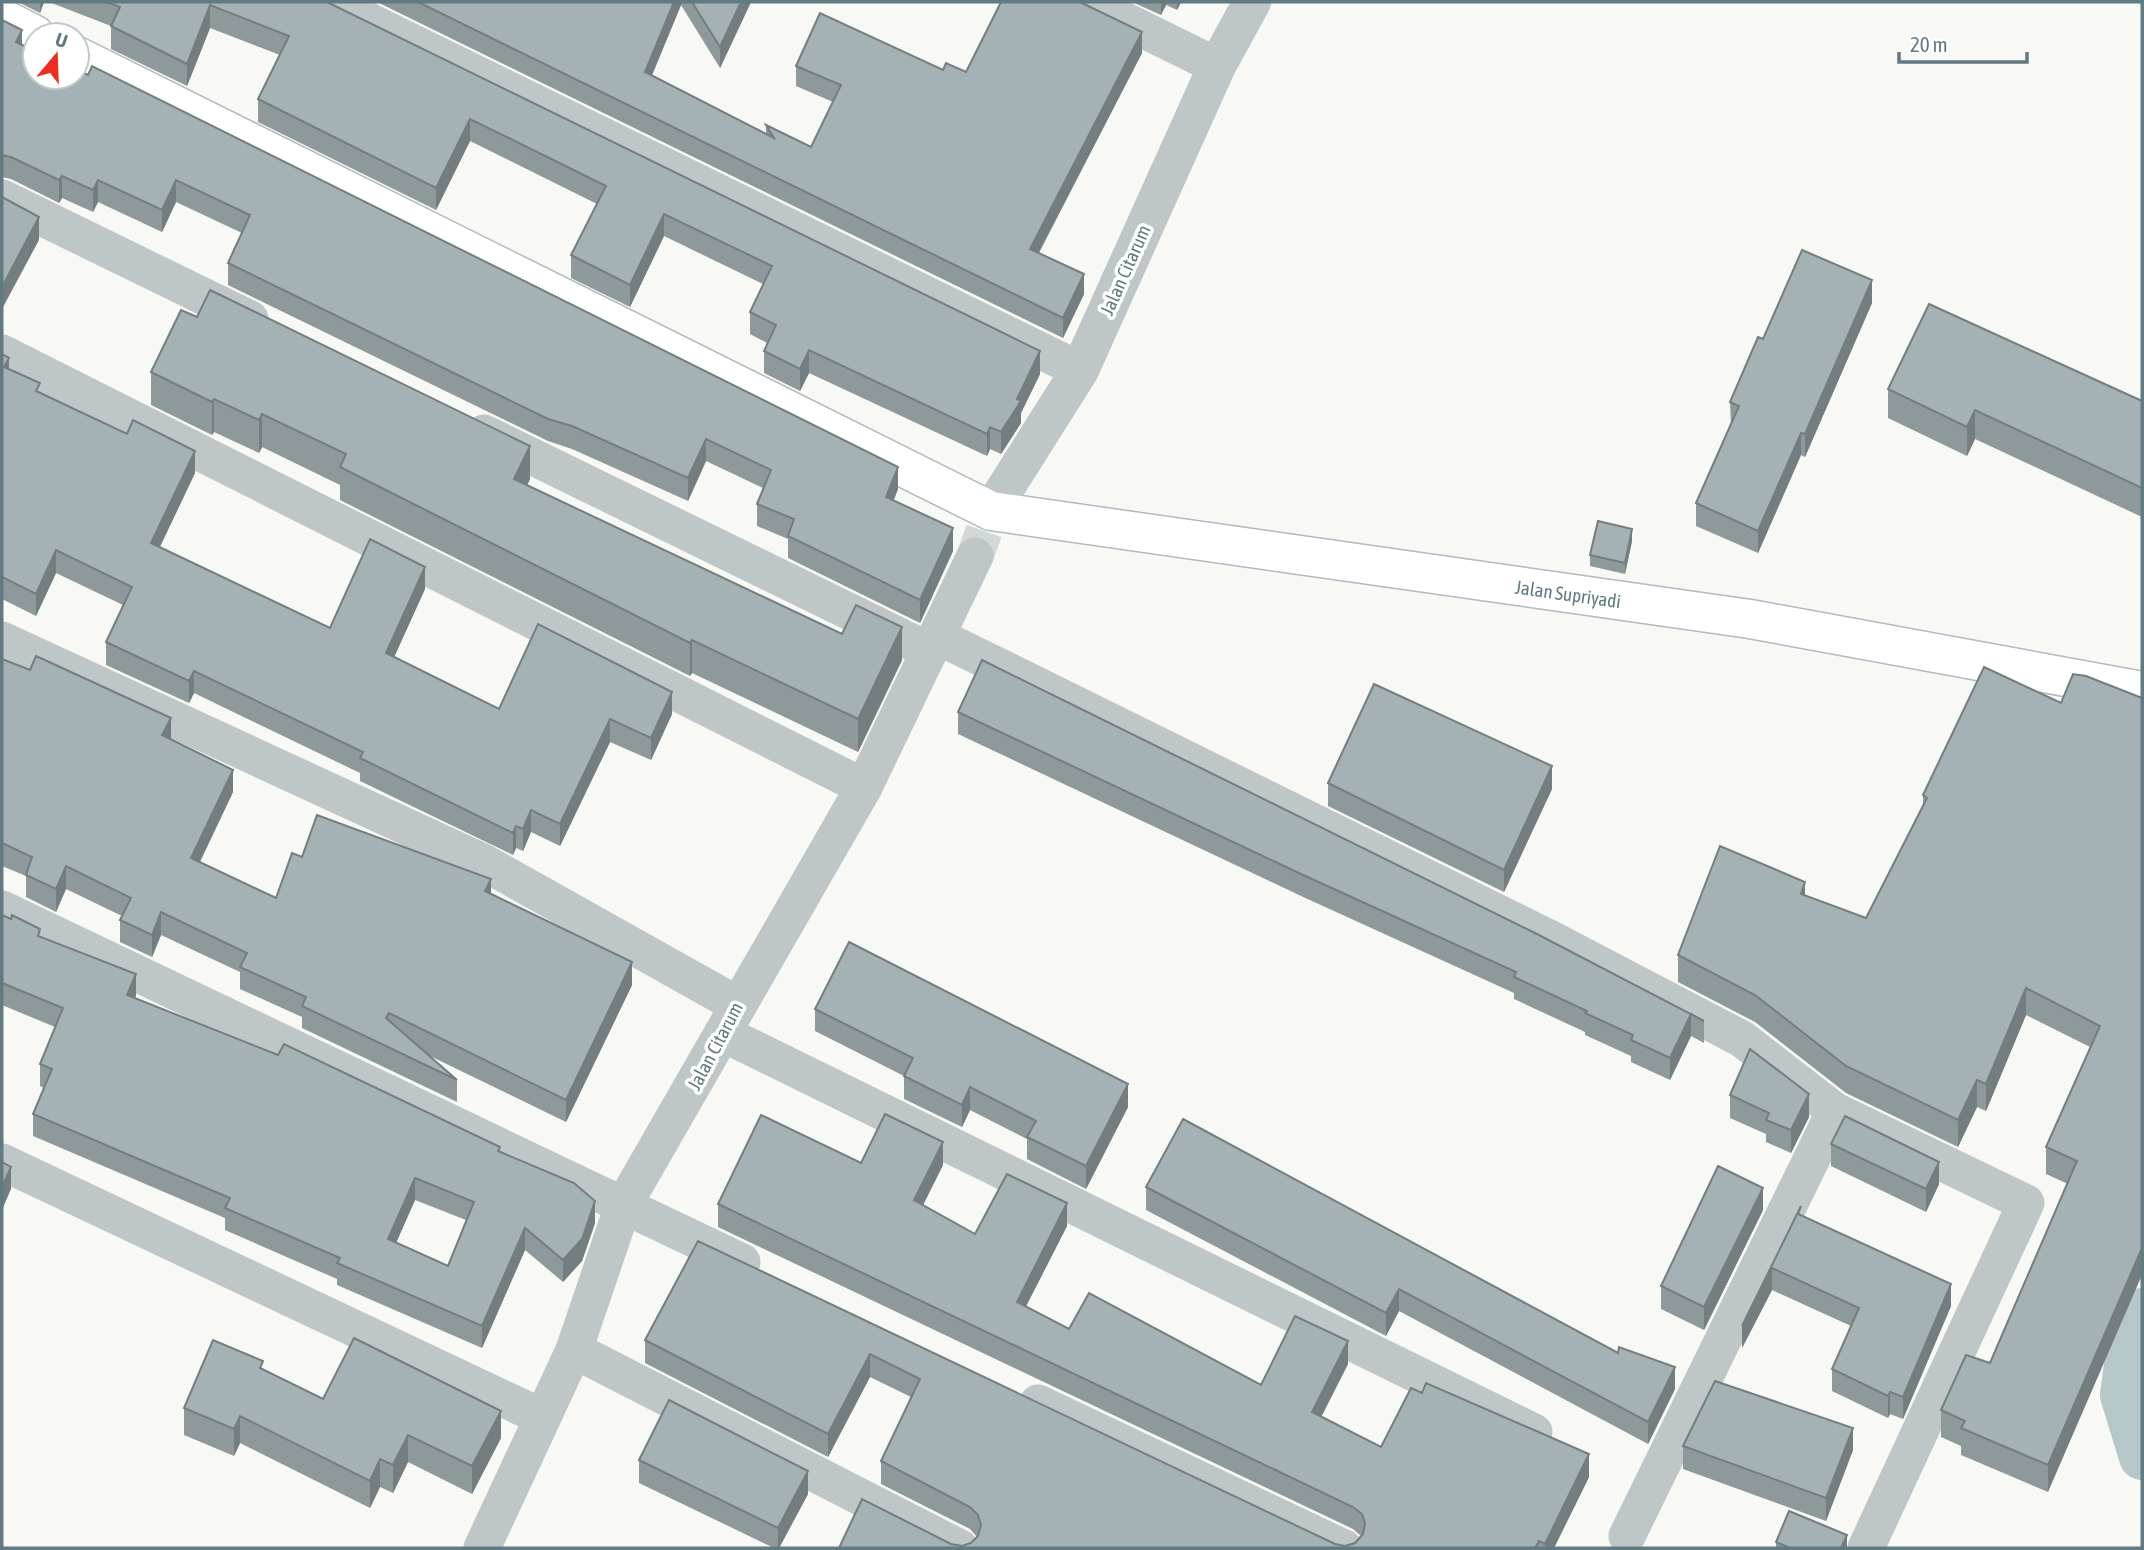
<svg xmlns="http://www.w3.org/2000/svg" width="2144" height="1550" font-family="'Asap Condensed',sans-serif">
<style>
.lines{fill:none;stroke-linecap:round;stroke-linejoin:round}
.canal{stroke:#b6c7c9;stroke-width:46}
.minor-tunnel{stroke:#d2d8d8;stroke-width:37;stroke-dasharray:37 18;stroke-linecap:butt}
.secondary-casing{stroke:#b1babd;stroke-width:41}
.minor{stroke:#bfc6c8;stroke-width:37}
.tertiary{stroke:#bfc6c8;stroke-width:38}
.secondary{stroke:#fff;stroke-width:38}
.wall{fill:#8e999c;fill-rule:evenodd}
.shaded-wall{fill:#747d7f}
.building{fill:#a5b2b5;stroke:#747d7f;stroke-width:2;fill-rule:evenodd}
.labels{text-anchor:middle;stroke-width:7;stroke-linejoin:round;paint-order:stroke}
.street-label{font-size:19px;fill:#627a82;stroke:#fff}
</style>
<rect width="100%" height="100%" fill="#f8f8f5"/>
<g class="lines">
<path class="canal" d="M2142 1311 2129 1350 2123 1395 2142 1457"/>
<path class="minor-tunnel" d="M975 556 984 531"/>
<defs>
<g id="secondary">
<path d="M2 18 35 35"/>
<path d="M77 56 991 511 1750 619 2142 691"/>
</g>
</defs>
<use href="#secondary" class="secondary-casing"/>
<g class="minor">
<path d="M330 2 1080 370"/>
<path d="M1087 2 1217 66"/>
<path d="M2 198 250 319"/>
<path d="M2 353 864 787"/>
<path d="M484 433 930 651"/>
<path d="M937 636 1547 937 1742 1039 1835 1111 2026 1203 1866 1548"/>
<path d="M2 640 483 862 736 1004"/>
<path d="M2 909 742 1262"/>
<path d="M724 1034 1534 1432"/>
<path d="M2 1162 542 1417"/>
<path d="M574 1350 960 1548"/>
<path d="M1038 1403 1344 1548"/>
<path d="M1627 1536 1835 1111"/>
<path d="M482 1548 574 1350 623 1206 864 787 975 556"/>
</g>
<path class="tertiary" d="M991 511 1080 370 1217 66 1252 2"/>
<use href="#secondary" class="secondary"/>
</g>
<g class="wall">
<path d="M18 2H44L40 13Z"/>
<path d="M49 2H327L1040 374 1021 413V423L1001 454 990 449 987 456 809 373 800 391 764 373V351L767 343 750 334V312L763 284 664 236 630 307 571 278V255L597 204 470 141 436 210 258 122V99L280 55 210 28 187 86 111 49V26Z"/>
<path d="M377 2H751L720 68 681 5 652 75 766 134V125L811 147 833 102 796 86V66L943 70 966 72 1142 53 1039 253 1084 294 1063 338Z"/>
<path d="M1132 2H1181L1177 10 1166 5 1161 15Z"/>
<path d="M2 20 22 45 898 489 893 501 953 551 920 623 788 558V539L757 526V504L763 488 706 461 688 501 572 449 548 441 228 285V263L242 233 176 202 162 232 98 202 93 212 62 198 59 203 11 179 2 177Z"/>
<path d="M1872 303 1805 457 1801 455 1758 553 1696 526V503L1731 425 1730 402 1763 339Z"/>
<path d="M2 354 9 369 40 393 195 473 160 547 330 628 425 589 394 657 499 709 672 714 651 760 610 742 560 846 531 832 523 851 516 848 513 855 360 781V773L194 693 189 703 106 665V642L123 605 56 573 36 616 2 599Z"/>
<path d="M151 372 530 479 527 485 842 634 902 660 858 752 692 673 690 676 340 500V485L262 447 259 453 214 432 212 435 151 405Z"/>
<path d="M1888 389 2142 401V517L1975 439 1967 456 1888 418Z"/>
<path d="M1632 541 1625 574 1590 566V555Z"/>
<path d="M2 659 171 739 233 792 200 862 276 898 302 857 491 894 632 985 566 1122 428 1055 457 1080V1102L302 1028V1017L240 989V972L161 935 152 957 120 942V920L122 916 66 889 56 912 26 897V876L2 866Z"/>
<path d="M982 660 1704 1021V1043L1691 1036 1670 1080 1631 1062V1056L1585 1035V1032L1514 999V993L1301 896 958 734V712Z"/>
<path d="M2142 698 2048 1492 1961 1455V1446L1941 1437V1410L1990 1363 2068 1184 2046 1174V1147L2090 1047 2026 1015 1986 1111 1977 1107 1958 1147 1846 1093 1755 1022 1678 982V955L1805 896 1866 918 1923 807V795L2061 703Z"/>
<path d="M1328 783 1552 789 1504 892 1328 806Z"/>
<path d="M2 915 40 937 136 996 134 998 500 1151 595 1223 582 1261 563 1282 525 1250 482 1348 337 1285V1279L225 1230V1218L33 1136V1114L44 1088 40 1086V1064L55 1027 2 1005ZM415 1200 466 1220 448 1266 396 1243Z"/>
<path d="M815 1009 1128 1107 1086 1189 1027 1159V1139L970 1110 962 1127 904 1099V1076L815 1031Z"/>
<path d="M1730 1095 1809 1117 1791 1153 1766 1142V1134L1730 1118Z"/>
<path d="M1831 1144 1939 1184 1926 1212 1831 1166Z"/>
<path d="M861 1163 943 1165 923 1205 975 1234 1067 1226 1026 1306 1069 1329 1261 1385 1348 1364 1321 1417 1381 1447 1589 1477 1554 1548H839L951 1544 962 1546 971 1543 977 1537 970 1529 881 1484V1461L911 1397 870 1377 828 1457 645 1363V1340L698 1241 1335 1544 1345 1546 1355 1543 1361 1536 1353 1529 718 1227V1204Z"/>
<path d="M1146 1187 1675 1389 1648 1444 1399 1311 1386 1336 1146 1210Z"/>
<path d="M1763 1210 1704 1330 1661 1309V1286Z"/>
<path d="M1801 1215 1951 1306 1903 1419 1890 1414 1888 1418 1832 1391V1369L1851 1326 1772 1290 1742 1348V1326Z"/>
<path d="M263 1369 323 1399 501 1438 472 1494 408 1462 393 1493 380 1487 370 1508 240 1443 234 1456 184 1435V1408Z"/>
<path d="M1683 1446 1853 1450 1826 1521 1683 1469Z"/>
<path d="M639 1460 808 1494 779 1548H774L639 1483Z"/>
<path d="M1776 1542 1847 1548H1776Z"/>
</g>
<g class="shaded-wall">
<path d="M40 2H44L40 13Z"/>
<path d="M674 2H681V5L645 92V72Z"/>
<path d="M741 2H751L720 68V47Z"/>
<path d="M1161 2H1166V5L1161 15Z"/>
<path d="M1177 2H1181L1177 10Z"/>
<path d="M210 5V28L187 86V64Z"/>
<path d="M22 30V53L16 42Z"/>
<path d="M1142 32V53L1030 269V249Z"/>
<path d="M470 119V141L436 210V188Z"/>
<path d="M62 176V198L59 203V180Z"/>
<path d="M98 180V202L93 212V190Z"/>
<path d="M176 180V202L162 232V210Z"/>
<path d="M664 214V236L630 307V285Z"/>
<path d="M39 217V240L2 309V287Z"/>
<path d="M1084 274V294L1063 338V318Z"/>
<path d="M1872 280V303L1805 457V434Z"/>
<path d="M809 350V373L800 391V369Z"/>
<path d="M1040 351V374L1021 413V423L1001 454V432Z"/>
<path d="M9 358V380L4 367Z"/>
<path d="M214 399V432L212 435V402Z"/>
<path d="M1975 410V439L1967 456V427Z"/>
<path d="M262 414V447L259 453V420Z"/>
<path d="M990 427V449L987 456V434Z"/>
<path d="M1801 433V455L1758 553V531Z"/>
<path d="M706 439V461L688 501V478Z"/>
<path d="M530 446V479L514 512V479Z"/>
<path d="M195 451V473L151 565V543Z"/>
<path d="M898 467V489L886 520V497Z"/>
<path d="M953 528V551L920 623V600Z"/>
<path d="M1632 529V541L1625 574V563Z"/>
<path d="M56 550V573L36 616V594Z"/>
<path d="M425 567V589L386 675V653Z"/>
<path d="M902 627V660L858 752V719Z"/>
<path d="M692 640V673L690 676V643Z"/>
<path d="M194 671V693L189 703V681Z"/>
<path d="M672 692V714L651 760V738Z"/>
<path d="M171 718V741L162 735Z"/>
<path d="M610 719V742L560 846V824Z"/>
<path d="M1552 766V789L1504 892V870Z"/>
<path d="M233 770V792L191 880V858Z"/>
<path d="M531 810V832L523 851V829Z"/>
<path d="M516 826V848L513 855V833Z"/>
<path d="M66 866V889L56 912V889Z"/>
<path d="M491 879V901L485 891Z"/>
<path d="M1805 882V909L1801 894Z"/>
<path d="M161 912V935L152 957V935Z"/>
<path d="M632 962V985L566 1122V1100Z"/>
<path d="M136 974V996L127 1017V995Z"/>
<path d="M2026 988V1015L1986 1111V1084Z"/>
<path d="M1691 1014V1036L1670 1080V1058Z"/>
<path d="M1977 1080V1107L1958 1147V1120Z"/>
<path d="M1128 1084V1107L1086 1189V1166Z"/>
<path d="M970 1087V1110L962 1127V1105Z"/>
<path d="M1809 1094V1117L1791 1153V1130Z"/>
<path d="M943 1142V1165L914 1223V1200Z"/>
<path d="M1939 1162V1184L1926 1212V1189Z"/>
<path d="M11 1167V1189L2 1210V1187Z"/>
<path d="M415 1178V1200L388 1261V1239Z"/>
<path d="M1763 1188V1210L1704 1330V1307Z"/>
<path d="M595 1201V1223L582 1261 563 1282V1260Z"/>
<path d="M1067 1203V1226L1017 1324V1302Z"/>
<path d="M2142 1222V1275L2048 1492V1465Z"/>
<path d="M525 1228V1250L482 1348V1326Z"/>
<path d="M1772 1268V1290L1742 1348V1326Z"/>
<path d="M1951 1284V1306L1903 1419V1397Z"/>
<path d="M1399 1289V1311L1386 1336V1313Z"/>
<path d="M1348 1341V1364L1312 1435V1412Z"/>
<path d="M870 1354V1377L828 1457V1434Z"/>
<path d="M1675 1367V1389L1648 1444V1422Z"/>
<path d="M1890 1392V1414L1888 1418V1396Z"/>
<path d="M501 1411V1438L472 1494V1466Z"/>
<path d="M240 1416V1443L234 1456V1429Z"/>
<path d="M1853 1428V1450L1826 1521V1498Z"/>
<path d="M408 1435V1462L393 1493V1465Z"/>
<path d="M1589 1454V1477L1554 1548H1545V1544Z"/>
<path d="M380 1459V1487L370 1508V1481Z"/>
<path d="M808 1471V1494L779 1548H778V1528Z"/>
<path d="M1847 1535V1548H1841Z"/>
</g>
<g class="building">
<path d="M107 2H327L1040 351 1017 399 1021 401 1001 432 990 427 987 434 809 350 800 369 764 351 776 325 750 312 772 266 664 214 630 285 571 255 606 186 470 119 436 188 258 99 289 36 210 5 187 64 111 26 120 7Z"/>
<path d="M418 2H674L645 72 774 138 766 125 811 147 841 85 796 66 820 13 943 70 946 63 966 72 1001 2H1080L1142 32 1030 249 1084 274 1063 318Z"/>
<path d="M692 2H741L720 47Z"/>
<path d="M2 20 22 30 16 42 35 51V77H77V70L88 75 92 66 898 467 886 497 953 528 920 600 788 536 794 519 757 504 771 470 706 439 688 478 572 426 548 419 228 263 250 215 176 180 162 210 98 180 93 190 62 176 59 180 11 157 2 155Z"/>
<path d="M2 197 39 217 2 287Z"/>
<path d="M1802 250 1872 280 1805 434 1801 433 1758 531 1696 503 1739 406 1730 402 1758 337 1763 339Z"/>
<path d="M210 290 530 446 514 479 842 634 856 605 902 627 858 719 692 640 690 643 340 467 346 454 262 414 259 420 214 399 212 402 151 372 181 310 197 317Z"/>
<path d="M1929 304 2142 401V488L1975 410 1967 427 1888 389Z"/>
<path d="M2 354 9 358 4 367 40 383 36 391 127 434 133 420 195 451 151 543 330 628 370 539 425 567 386 653 499 709 538 624 672 692 651 738 610 719 560 824 531 810 523 829 516 826 513 833 360 758 363 752 194 671 189 681 106 642 132 587 56 550 36 594 2 577Z"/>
<path d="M1598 521 1632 529 1625 563 1590 555Z"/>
<path d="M36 656 171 718 162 735 233 770 191 858 276 898 292 853 302 857 317 815 491 879 485 891 632 962 566 1100 389 1013 386 1018 457 1080 302 1006 306 997 240 967 247 953 161 912 152 935 120 920 131 898 66 866 56 889 26 875 32 857 2 843V659L30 670Z"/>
<path d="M982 660 1537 934 1704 1021 1691 1014 1670 1058 1631 1040 1633 1035 1585 1013 1587 1011 1514 977 1516 972 1301 874 958 712Z"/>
<path d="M1984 667 2061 703 2073 674 2086 676 2142 698V1248L2048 1465 1961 1428 1965 1421 1941 1410 1966 1355 1990 1363 2077 1161 2046 1147 2100 1026 2026 988 1986 1084 1977 1080 1958 1120 1846 1066 1755 995 1678 955 1720 846 1805 882 1801 894 1866 918 1927 798 1923 795Z"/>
<path d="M1374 684 1552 766 1504 870 1328 783Z"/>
<path d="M2 915 11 919 12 915 40 929 38 936 136 974 127 995 278 1055 284 1044 500 1147 498 1151 574 1183 595 1201 582 1239 563 1260 525 1228 482 1326 337 1263 340 1258 225 1208 230 1198 33 1114 52 1069 40 1064 63 1008 2 983ZM415 1178 474 1202 448 1266 388 1239Z"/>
<path d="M849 942 1128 1084 1086 1166 1027 1137 1036 1121 970 1087 962 1105 904 1076 913 1058 815 1009Z"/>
<path d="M1750 1049 1809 1094 1791 1130 1766 1120 1769 1113 1730 1095Z"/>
<path d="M885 1114 943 1142 914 1200 975 1234 1007 1174 1067 1203 1017 1302 1069 1329 1089 1293 1261 1385 1295 1316 1348 1341 1312 1412 1381 1447 1411 1388 1422 1393 1426 1383 1589 1454 1545 1544 1539 1541 1535 1548H839L862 1499 951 1544 962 1546 971 1543 978 1536 981 1525 978 1515 970 1507 881 1461 920 1379 870 1354 828 1434 645 1340 698 1241 1335 1544 1345 1546 1355 1543 1363 1534 1365 1523 1362 1514 1353 1507 718 1204 761 1115 861 1163Z"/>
<path d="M1845 1116 1939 1162 1926 1189 1831 1144Z"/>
<path d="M1183 1119 1618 1353 1619 1347 1675 1367 1648 1422 1399 1289 1386 1313 1146 1187Z"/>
<path d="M2 1162 11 1167 2 1187Z"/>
<path d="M1718 1166 1763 1188 1704 1307 1661 1286Z"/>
<path d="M1801 1206 1798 1214 1951 1284 1903 1397 1890 1392 1888 1396 1832 1369 1859 1308 1772 1268 1742 1326Z"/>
<path d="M354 1338 501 1411 472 1466 408 1435 393 1465 380 1459 370 1481 240 1416 234 1429 184 1408 213 1340 263 1361 260 1368 323 1399Z"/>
<path d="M1715 1381 1853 1428 1826 1498 1683 1446Z"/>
<path d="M669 1400 808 1471 778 1528 639 1460Z"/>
<path d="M1789 1511 1847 1535 1841 1548H1790L1776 1542Z"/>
</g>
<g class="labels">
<g class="street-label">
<text transform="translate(1125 270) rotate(-66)" y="7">Jalan Citarum</text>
<text transform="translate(1568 594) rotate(8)" y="7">Jalan Supriyadi</text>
<text transform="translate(715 1046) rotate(-62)" y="7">Jalan Citarum</text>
</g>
</g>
<rect width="2144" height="1550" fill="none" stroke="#627a82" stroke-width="7"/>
<g transform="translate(56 56) rotate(19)"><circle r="33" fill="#ffffff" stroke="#c0cacd" stroke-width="2"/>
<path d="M0-5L12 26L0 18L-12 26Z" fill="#eb2d22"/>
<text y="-10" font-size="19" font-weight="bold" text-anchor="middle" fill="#627a82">U</text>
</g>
<path d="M1899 52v10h128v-10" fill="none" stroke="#627a82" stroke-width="3.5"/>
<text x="1910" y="52" font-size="21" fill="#627a82" stroke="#ffffff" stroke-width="5" paint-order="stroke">20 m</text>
</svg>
